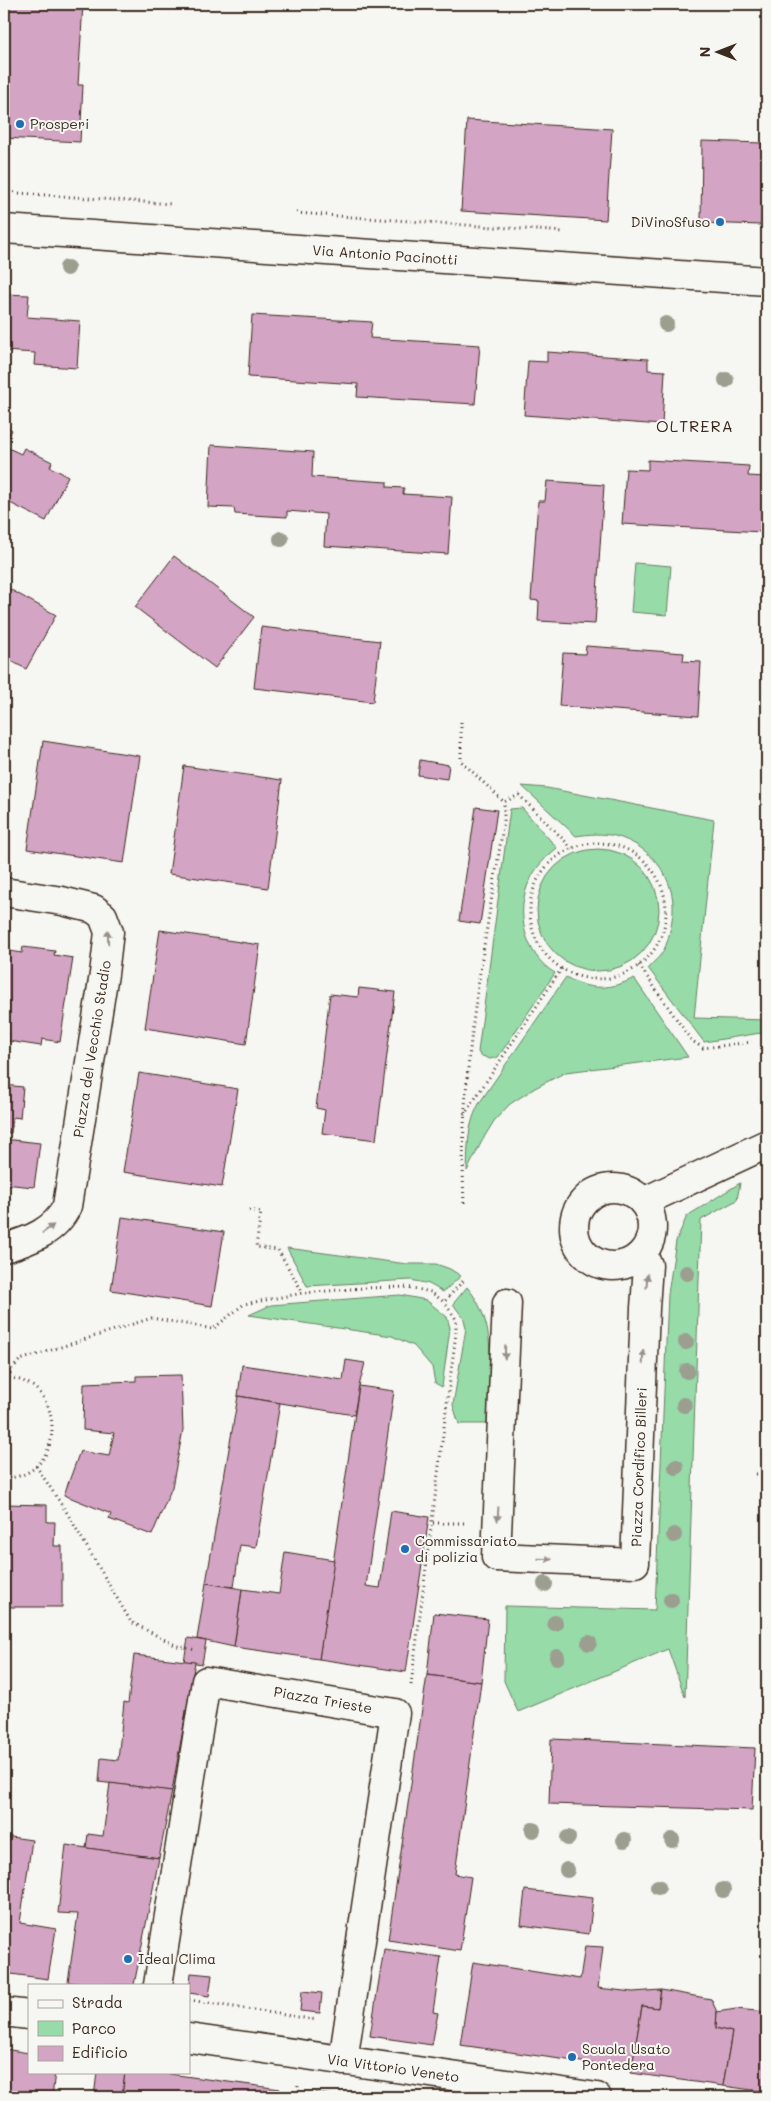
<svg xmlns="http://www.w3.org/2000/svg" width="771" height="2101" font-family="Mali,sans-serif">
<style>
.green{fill:#96dba8;stroke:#688263}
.building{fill:#d3a4c3;stroke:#3b2a1e}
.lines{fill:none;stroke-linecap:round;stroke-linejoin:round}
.minor-casing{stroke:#3b2a1e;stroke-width:31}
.path{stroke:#3b2a1e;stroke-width:3;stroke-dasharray:1 4;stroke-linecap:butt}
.minor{stroke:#f6f6f2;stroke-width:28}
.tree{fill:#9c9e90}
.oneway{fill:#989088}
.poi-dot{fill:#1f6fb2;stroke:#f6f6f2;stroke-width:2}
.labels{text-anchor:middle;stroke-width:4;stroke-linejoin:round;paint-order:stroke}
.poi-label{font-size:14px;fill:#3b2a1e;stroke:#f6f6f2;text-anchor:start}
.street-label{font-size:14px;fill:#3b2a1e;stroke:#f6f6f2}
.quarter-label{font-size:16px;letter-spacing:1px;fill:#3b2a1e;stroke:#f6f6f2}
</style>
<rect width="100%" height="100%" fill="#f6f6f2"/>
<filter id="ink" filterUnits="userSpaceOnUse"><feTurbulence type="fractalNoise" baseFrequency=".02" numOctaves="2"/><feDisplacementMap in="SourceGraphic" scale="10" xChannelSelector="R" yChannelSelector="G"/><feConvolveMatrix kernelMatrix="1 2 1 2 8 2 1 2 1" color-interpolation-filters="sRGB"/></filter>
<g filter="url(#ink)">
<g class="green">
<path d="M635 563 671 566 667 615 631 612Z"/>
<path d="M522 786 547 788 714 820 694 1018 767 1020V1032L704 1042 648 968C652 963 658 959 662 953 668 944 670 931 672 920 679 882 653 846 615 836 602 833 589 834 576 836Z"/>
<path d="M522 808 557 848C546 857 536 867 530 880 514 911 525 956 555 973L498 1057 490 1059 480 1055 478 1052 510 809Z"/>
<circle cx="598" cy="910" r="61"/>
<path d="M566 977C589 991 611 990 634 978L688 1057 566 1072 535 1088 510 1104 494 1121 483 1139 467 1171C468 1145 467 1125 480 1102Z"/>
<path d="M740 1183 737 1200 701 1220 685 1697 668 1649 518 1712 504 1681 505 1606 655 1610 668 1294 676 1241 687 1216Z"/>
<path d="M287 1248 407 1264H436L450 1269 461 1276 443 1292 429 1284 411 1280 307 1286Z"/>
<path d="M467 1287C500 1325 489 1379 487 1424H459L453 1405 466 1328 464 1319 453 1304Z"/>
<path d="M400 1295 426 1300 447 1317 450 1328 442 1387 435 1383 432 1367 414 1346 392 1336 249 1315 271 1305Z"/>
</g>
<g class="building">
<path d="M4 4H83L78 85H83L80 142 4 138Z"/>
<path d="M467 120 612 129 606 220 461 211Z"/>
<path d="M702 141 763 143 761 225 701 223Z"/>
<path d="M4 294 29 295 27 317 80 321 77 368 34 365 35 353 4 351Z"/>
<path d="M252 315 372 322 370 338 480 345 475 404 357 397 358 384 248 377Z"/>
<path d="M547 352 648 359V370L665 371 662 425 524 415 528 361 547 362Z"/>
<path d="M4 425 12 430 4 446 21 454 24 448 52 462 50 467 68 476 46 521 4 500Z"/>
<path d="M211 445 313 452 312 477 387 482V487L404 488 403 494 452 497 448 554 324 546 326 514 287 511V517L235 514 234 508 208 507Z"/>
<path d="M648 460 749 466 748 476 766 477 762 532 622 524 626 469 648 470Z"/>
<path d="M547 481 604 485 595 624 538 621 539 601 531 600 538 501H545Z"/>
<path d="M174 556 254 617 215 668 135 607Z"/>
<path d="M4 586 56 615 26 669 4 657Z"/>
<path d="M261 627 380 641 373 702 254 688Z"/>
<path d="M586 646 684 653 683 661 701 662 698 716 559 706 563 653 585 654Z"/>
<path d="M43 741 140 756 124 863 27 849Z"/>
<path d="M420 760 449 765 447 779 418 775Z"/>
<path d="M184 766 282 780 268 888 169 874Z"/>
<path d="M476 807 497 810 480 924 459 921Z"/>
<path d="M160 930 260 945 246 1044 145 1028Z"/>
<path d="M23 947 55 951 54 955 73 958 60 1042 42 1039 41 1046 8 1041 9 1034 4 1033V950L22 953Z"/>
<path d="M359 988 395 992 376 1140 322 1133 325 1110 316 1108 330 994 358 997Z"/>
<path d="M139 1073 238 1089 222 1187 123 1172Z"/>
<path d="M4 1085 23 1087 20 1118 13 1117 11 1133 4 1132Z"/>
<path d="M4 1139 40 1143 34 1187 4 1184Z"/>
<path d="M122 1217 224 1232 212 1306 111 1290Z"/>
<path d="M346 1360 365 1363 359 1386 354 1415 238 1396 242 1365 343 1380Z"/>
<path d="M181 1375 183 1430 172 1487 152 1535 109 1519 111 1514 64 1495 80 1451 109 1456 114 1433 83 1430 84 1383 136 1381V1376Z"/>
<path d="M359 1386 394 1391 366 1586 380 1588 391 1511 429 1517 406 1672 319 1659Z"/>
<path d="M238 1396 280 1403 256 1547 240 1545 234 1587 206 1583Z"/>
<path d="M4 1504 47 1505V1522H55L54 1546H62V1607H4Z"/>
<path d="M285 1552 334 1560 319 1659 234 1647 242 1589 279 1594Z"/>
<path d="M206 1583 242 1589 234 1647 197 1639Z"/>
<path d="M434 1613 488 1619 481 1682 427 1675Z"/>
<path d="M188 1638 206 1641 202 1664 184 1661Z"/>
<path d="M134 1655 195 1662 172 1791 99 1782 101 1758 118 1760 124 1702 128 1703Z"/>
<path d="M427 1675 481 1682 455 1874 471 1877 460 1951 388 1940Z"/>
<path d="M551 1739 755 1748 752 1810 549 1804Z"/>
<path d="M110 1783 172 1791 159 1858 86 1848 88 1834 103 1836Z"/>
<path d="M4 1836 32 1840 20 1923 56 1929 48 1979 4 1973Z"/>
<path d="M66 1845 159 1858 134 1985H91L68 1982 78 1914 58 1913Z"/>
<path d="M525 1890 593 1898 589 1934 521 1925Z"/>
<path d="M585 1946 603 1947 598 1988 633 1992 661 1990 658 2008 642 2006 632 2069 460 2045 473 1962 580 1979Z"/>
<path d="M384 1949 441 1957 433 2012 438 2013 432 2045 370 2036Z"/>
<path d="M191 1973 212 1975 209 1996 189 1993Z"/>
<path d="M661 1990 711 1999 717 2012 716 2028 732 2032 723 2086 631 2073 642 2006 658 2008Z"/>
<path d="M302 1991 322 1993 320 2013 300 2011Z"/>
<path d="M736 2009 767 2012V2092L723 2086 732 2032 716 2028 717 2012Z"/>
<path d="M4 2049 29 2053V2072H55L52 2097H4Z"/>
<path d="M97 2072H125L122 2097H94Z"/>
<path d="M125 2072H155L280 2089 279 2097H122Z"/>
<path d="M315 2093 339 2097H315Z"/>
</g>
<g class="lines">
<defs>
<g id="minor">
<path d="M4 229 767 281"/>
<path d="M4 892 62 901 94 909 103 916 109 932 104 974 67 1206C56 1231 29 1241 4 1248"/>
<circle cx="613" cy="1227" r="39"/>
<path d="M643 1202 767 1144"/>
<path d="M507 1303 496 1557 635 1563 645 1308 648 1265 641 1255"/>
<path d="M158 1985 206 1681 395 1713 343 2061"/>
<path d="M4 2012 29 2015"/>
<path d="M189 2038 597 2097"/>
</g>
</defs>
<use href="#minor" class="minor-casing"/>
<g class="path">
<path d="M4 192 172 204"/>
<path d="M296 213 565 232"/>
<path d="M461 722V761L504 802"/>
<circle cx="598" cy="911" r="68"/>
<path d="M639 965 691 1040 703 1048 752 1042"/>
<path d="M464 1115 562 968"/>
<path d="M464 1203C458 1074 485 947 504 820V802L519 795 572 848"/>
<path d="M249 1210 261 1212 256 1247 278 1250 303 1293"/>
<path d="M4 1363 8 1378 12 1369 20 1360 152 1318 213 1329 244 1304 303 1293 363 1288 407 1287 431 1292 444 1302 463 1281"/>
<path d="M4 1378C67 1376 69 1478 4 1478"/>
<path d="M36 1466 67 1513 131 1622 177 1646 196 1650"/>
<path d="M756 1474H767"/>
<path d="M433 1523H465"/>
<path d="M411 1685 456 1333V1319L444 1302"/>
<path d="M189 2000 317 2020"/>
<path d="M297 2097 298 2085"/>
</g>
<use href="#minor" class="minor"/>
</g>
<g class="tree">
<circle cx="67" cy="268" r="8"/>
<circle cx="666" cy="324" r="8"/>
<circle cx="726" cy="380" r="8"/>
<circle cx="281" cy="539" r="8"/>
<circle cx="687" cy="1273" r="8"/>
<circle cx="686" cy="1342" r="8"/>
<circle cx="687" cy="1371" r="8"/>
<circle cx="684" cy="1405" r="8"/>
<circle cx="676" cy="1467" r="8"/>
<circle cx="674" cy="1535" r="8"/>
<circle cx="545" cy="1584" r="8"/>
<circle cx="671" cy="1600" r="8"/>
<circle cx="555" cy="1623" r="8"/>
<circle cx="589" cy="1643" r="8"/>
<circle cx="557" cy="1657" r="8"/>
<circle cx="533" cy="1830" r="8"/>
<circle cx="568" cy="1838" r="8"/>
<circle cx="624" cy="1840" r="8"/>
<circle cx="672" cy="1840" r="8"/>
<circle cx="567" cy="1870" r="8"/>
<circle cx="658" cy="1887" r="8"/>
<circle cx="723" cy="1890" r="8"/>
</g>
<defs><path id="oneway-solid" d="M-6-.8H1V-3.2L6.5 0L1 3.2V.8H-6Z" transform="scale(1.25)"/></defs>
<g class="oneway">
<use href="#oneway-solid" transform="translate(108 937) rotate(-91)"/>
<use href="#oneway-solid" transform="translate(48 1229) rotate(-36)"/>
<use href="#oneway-solid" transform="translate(647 1281) rotate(-85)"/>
<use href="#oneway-solid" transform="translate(505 1352) rotate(92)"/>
<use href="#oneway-solid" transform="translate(643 1357) rotate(-88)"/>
<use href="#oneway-solid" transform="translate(498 1514) rotate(93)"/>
<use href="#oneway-solid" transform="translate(545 1559) rotate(2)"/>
</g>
</g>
<g class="poi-dot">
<circle cx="20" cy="124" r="5"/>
<circle cx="720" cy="222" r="5"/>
<circle cx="405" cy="1549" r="5"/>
<circle cx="128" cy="1959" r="5"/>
<circle cx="572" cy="2057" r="5"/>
</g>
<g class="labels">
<g class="poi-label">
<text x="30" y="129">Prosperi</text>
<text x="710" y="227" text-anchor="end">DiVinoSfuso</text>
<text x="415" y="1546">Commissariato<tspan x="415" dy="16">di polizia</tspan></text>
<text x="138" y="1964">Ideal Clima</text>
<text x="582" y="2054">Scuola Usato<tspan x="582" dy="16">Pontedera</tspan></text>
</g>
<g class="street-label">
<text transform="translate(385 255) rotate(4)" y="5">Via Antonio Pacinotti</text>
<text transform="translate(92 1049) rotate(-81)" y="5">Piazza del Vecchio Stadio</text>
<text transform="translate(639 1467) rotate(-88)" y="5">Piazza Cordifico Billeri</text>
<text transform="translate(323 1700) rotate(10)" y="5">Piazza Trieste</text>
<text transform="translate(393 2068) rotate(8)" y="5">Via Vittorio Veneto</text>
</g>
<g class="quarter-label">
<text x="695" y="432">OLTRERA</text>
</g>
</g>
<rect width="771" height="2101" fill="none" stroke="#f6f6f2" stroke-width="20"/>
<rect x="10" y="10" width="751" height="2081" fill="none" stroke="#3b2a1e" stroke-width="2" filter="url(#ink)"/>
<rect x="28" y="1984" width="162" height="90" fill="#f6f6f2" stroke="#aba49d"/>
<rect x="38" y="2000" width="25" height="8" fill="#f6f6f2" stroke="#aba49d"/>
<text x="72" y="2008" font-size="15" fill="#3b2a1e">Strada</text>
<rect x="38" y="2021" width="25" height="15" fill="#96dba8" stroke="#aba49d"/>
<text x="72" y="2034" font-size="15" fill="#3b2a1e">Parco</text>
<rect x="38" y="2046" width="25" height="15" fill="#d3a4c3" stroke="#aba49d"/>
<text x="72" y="2058" font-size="15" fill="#3b2a1e">Edificio</text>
<g transform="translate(718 52) rotate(270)" stroke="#f6f6f2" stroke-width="4" paint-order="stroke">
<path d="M0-4L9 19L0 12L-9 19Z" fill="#3b2a1e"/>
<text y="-8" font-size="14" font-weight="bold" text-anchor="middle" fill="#3b2a1e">N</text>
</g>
</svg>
